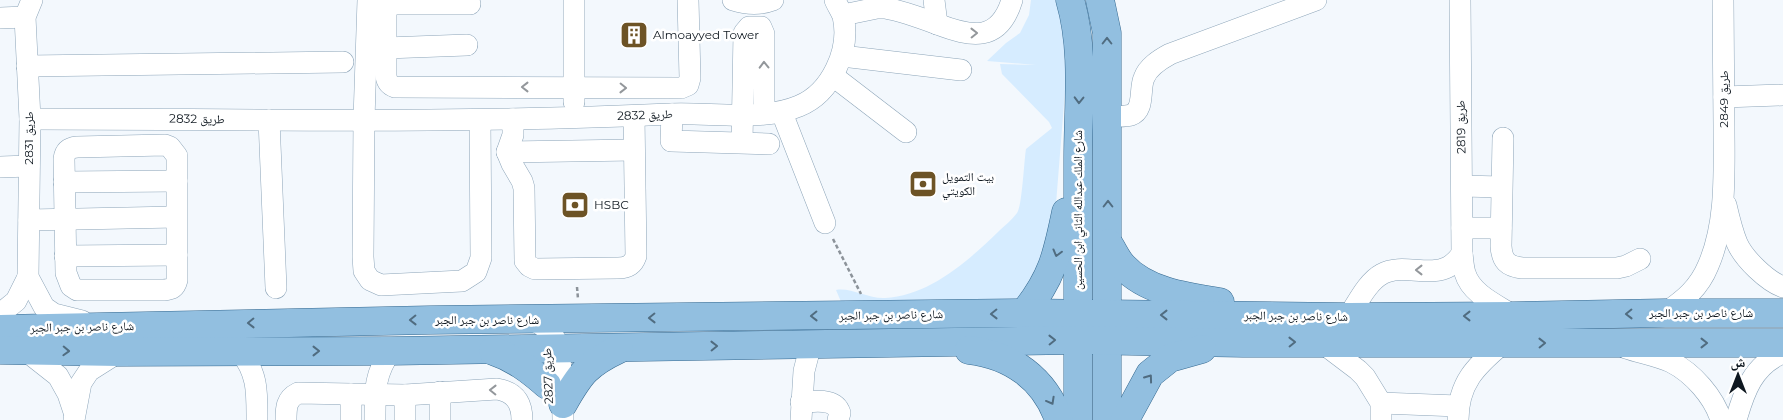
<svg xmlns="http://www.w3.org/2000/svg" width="1783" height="420" font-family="Montserrat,'Noto Naskh Arabic',sans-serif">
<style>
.grass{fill:#d6ecff}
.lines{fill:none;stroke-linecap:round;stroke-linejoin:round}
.minor-casing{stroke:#8da5b9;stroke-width:22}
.major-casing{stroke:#356990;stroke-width:29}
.path{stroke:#8c939a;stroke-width:2.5;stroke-dasharray:4 2.5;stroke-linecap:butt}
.minor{stroke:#fff;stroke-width:21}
.major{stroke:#92bfe0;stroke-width:28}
.oneway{stroke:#93979b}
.oneway2{stroke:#506c80}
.labels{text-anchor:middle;stroke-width:5;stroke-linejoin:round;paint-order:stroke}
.poi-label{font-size:12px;fill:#0f1820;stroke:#fff;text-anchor:start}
.street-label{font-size:12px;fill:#0f1820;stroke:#fff}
</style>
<rect width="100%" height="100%" fill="#f3f8fd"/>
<path class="grass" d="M1031 0H1058L1063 27 1067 66 1056 204 1048 245 1026 293 1011 303 842 304 836 290C850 287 869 299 885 298 929 296 968 261 998 232 1004 226 1012 220 1017 213 1022 207 1024 161 1026 149L1052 128 1049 122 1002 74 1000 64 1036 65 987 61 1006 43 1020 33 1029 15Z"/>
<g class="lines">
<defs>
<g id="minor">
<path d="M32 0 25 17 30 119 28 277 44 307 54 314 82 321"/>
<path d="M368 0 364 119 363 257 364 271 370 280 381 285 462 281 476 272 481 258 480 120"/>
<path d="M386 0V76C387 82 389 85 395 87L681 88 688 85 690 78 688 0"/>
<path d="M574 0V102"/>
<path d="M733 0C746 4 760 5 773 0"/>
<path d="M934 0 937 24"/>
<path d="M1460 0 1462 254C1463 260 1463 267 1465 273 1471 294 1497 305 1514 316"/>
<path d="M386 4H470"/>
<path d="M843 15 877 8H885C902 11 921 18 937 24 971 37 999 43 1012 0"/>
<path d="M0 18 25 17"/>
<path d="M386 48 467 45"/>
<path d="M842 56 961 70"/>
<path d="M27 66 343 62"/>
<path d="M833 76 906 132"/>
<path d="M1724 97 1783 95"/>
<path d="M782 113 825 223"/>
<path d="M672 114 671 141 769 144"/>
<path d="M1107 116C1115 116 1125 117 1131 115 1145 110 1139 89 1144 78 1148 67 1159 60 1170 54L1316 0"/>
<path d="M30 119C243 119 456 124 670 114 710 112 761 122 799 106 831 93 851 50 843 16 841 11 837 5 835 0"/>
<path d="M513 119V135L507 152 512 164 522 181 524 188 525 261 529 266 535 269 618 268C627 268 633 265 636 256L634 116"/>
<path d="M269 120 276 288"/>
<path d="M1503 138 1501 246C1502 261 1507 266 1522 268H1617L1626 266 1640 259"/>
<path d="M742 142 744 33 749 27H761L764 34V113"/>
<path d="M165 145 170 147 177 156V280C175 288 172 289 164 290H77L71 286 66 273 64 159C65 151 68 148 77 147Z"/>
<path d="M507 152 634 150"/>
<path d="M0 167 29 166"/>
<path d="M64 182 177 181"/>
<path d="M1462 186 1501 187"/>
<path d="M1726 205C1729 218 1732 231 1737 243 1744 259 1767 281 1783 287"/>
<path d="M29 220 176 217"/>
<path d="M1462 228H1501"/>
<path d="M65 256 177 255"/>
<path d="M1665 313C1684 300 1699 288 1708 266 1727 223 1724 172 1724 126 1724 84 1723 42 1723 0"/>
<path d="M0 314 16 301 28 277"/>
<path d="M1348 317C1357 304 1367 282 1382 274 1401 263 1429 277 1448 267 1454 264 1458 259 1462 254"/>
<path d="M532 320C560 332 560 349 561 377 562 391 563 406 563 420"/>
<path d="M1321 342 1358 370 1365 377 1381 403V420"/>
<path d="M1626 348C1641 353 1657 356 1671 362 1693 373 1714 397 1721 420"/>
<path d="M25 350 58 376 68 394 74 412"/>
<path d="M240 351C258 374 257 392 257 420"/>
<path d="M440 392V420"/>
<path d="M801 402C814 402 835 397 840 413L838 420"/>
<path d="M1381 403 1458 406"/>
<path d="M74 420 81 383 89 371 119 352"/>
<path d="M286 420C286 408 286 399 298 393L405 395 497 389C514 392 522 402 522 420"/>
<path d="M351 420V394"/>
<path d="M375 420C375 392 374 374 391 351"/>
<path d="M405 420V395"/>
<path d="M801 420 804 371 811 344"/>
<path d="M1458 420C1458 383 1476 366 1502 344"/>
<path d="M1736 420C1744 392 1753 365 1783 353"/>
</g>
<g id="major">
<path d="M1070 0C1085 51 1078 106 1078 158 1078 246 1078 333 1078 420"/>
<path d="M1100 0 1107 33V420"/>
<path d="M1108 243C1113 250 1117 260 1123 266 1147 292 1187 297 1220 302"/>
<path d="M1024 313C1052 278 1057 256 1066 212"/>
<path d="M0 329 430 320 1024 313 1348 317 1514 316 1665 313H1783"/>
<path d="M0 350 119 352 391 351 1078 340 1243 343H1783"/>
<path d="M969 350C1012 355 1045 379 1059 420"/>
<path d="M493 351C514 358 530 370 547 385"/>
<path d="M563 404C580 374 587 364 619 349"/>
<path d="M1125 420 1150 374 1170 358 1202 349"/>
</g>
</defs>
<use href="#minor" class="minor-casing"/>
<use href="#major" class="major-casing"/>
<g class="path">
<path d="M833 239 861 294"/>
<path d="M577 287 578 299"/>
</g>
<use href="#minor" class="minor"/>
<use href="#major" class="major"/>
</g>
<defs><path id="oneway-chevron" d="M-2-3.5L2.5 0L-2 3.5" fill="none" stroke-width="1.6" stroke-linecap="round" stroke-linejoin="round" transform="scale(1.25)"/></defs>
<g class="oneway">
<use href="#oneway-chevron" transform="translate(974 33) rotate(-1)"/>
<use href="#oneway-chevron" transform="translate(764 65) rotate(-91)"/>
<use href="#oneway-chevron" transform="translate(525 87) rotate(180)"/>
<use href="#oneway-chevron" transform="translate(623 88) rotate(1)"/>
<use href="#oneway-chevron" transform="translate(1419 270) rotate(180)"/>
<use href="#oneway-chevron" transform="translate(493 390) rotate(-179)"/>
</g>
<g class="oneway2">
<use href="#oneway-chevron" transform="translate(1107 41) rotate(-90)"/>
<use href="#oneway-chevron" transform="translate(1079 100) rotate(91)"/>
<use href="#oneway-chevron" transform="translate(1108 204) rotate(-90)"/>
<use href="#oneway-chevron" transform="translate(1057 253) rotate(105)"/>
<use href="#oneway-chevron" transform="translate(994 314) rotate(179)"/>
<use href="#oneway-chevron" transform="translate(1629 314) rotate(179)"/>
<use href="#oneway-chevron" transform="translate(1164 315) rotate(-180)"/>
<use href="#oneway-chevron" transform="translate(814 316) rotate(179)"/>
<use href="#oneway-chevron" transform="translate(1467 316) rotate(180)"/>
<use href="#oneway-chevron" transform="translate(652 318) rotate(179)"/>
<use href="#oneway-chevron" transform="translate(413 320) rotate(179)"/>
<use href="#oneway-chevron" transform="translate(251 323) rotate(179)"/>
<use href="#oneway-chevron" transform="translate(1052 340) rotate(-1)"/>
<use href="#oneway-chevron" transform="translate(1292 342) rotate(-1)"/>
<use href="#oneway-chevron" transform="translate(1542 343) rotate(-1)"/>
<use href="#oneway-chevron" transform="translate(1704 343)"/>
<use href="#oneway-chevron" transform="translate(714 346) rotate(-1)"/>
<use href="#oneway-chevron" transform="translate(66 351) rotate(2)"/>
<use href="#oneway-chevron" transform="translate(316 351)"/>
<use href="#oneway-chevron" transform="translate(1149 378) rotate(-54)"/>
<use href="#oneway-chevron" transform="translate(1051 401) rotate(61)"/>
</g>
<defs>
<symbol id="building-square" viewBox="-11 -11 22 22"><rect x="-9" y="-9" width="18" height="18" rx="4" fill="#6d5325" stroke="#fff"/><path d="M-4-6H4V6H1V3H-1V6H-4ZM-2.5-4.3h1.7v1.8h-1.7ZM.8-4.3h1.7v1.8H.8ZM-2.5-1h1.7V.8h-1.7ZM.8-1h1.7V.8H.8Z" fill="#fff"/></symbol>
<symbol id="bank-square" viewBox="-11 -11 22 22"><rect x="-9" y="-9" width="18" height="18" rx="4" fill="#6d5325" stroke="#fff"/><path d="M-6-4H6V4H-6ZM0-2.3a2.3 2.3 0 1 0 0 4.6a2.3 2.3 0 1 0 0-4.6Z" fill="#fff"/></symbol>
</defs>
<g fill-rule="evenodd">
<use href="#building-square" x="618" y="19" width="32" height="32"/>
<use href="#bank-square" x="907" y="168" width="32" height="32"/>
<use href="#bank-square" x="559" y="189" width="32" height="32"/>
</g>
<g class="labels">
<g class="poi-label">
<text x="653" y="39">Almoayyed Tower</text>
<text x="942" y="181">بيت التمويل<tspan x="942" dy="14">الكويتي</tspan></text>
<text x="594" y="209">HSBC</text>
</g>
<g class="street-label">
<text transform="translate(1724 99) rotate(-90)" y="4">طريق 2849</text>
<text transform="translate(645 115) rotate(-2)" y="4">طريق 2832</text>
<text transform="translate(197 119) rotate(1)" y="4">طريق 2832</text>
<text transform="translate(1461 127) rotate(-91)" y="4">طريق 2819</text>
<text transform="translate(29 138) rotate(-90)" y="4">طريق 2831</text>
<text transform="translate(1078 210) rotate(-90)" y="4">شارع الملك عبدالله الثاني ابن الحسين</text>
<text x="1701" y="317">شارع ناصر بن جبر الجبر</text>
<text transform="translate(891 315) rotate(-1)" y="4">شارع ناصر بن جبر الجبر</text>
<text transform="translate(1296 316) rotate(1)" y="4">شارع ناصر بن جبر الجبر</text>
<text x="487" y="324">شارع ناصر بن جبر الجبر</text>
<text transform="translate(82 327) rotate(-1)" y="4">شارع ناصر بن جبر الجبر</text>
<text transform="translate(548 376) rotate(-92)" y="4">طريق 2827</text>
</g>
</g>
<g transform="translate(1738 375)" stroke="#ffffff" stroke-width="4" paint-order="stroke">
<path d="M0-4L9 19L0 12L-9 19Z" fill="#0f1820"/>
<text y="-8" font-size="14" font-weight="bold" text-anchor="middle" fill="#0f1820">ش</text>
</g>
</svg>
